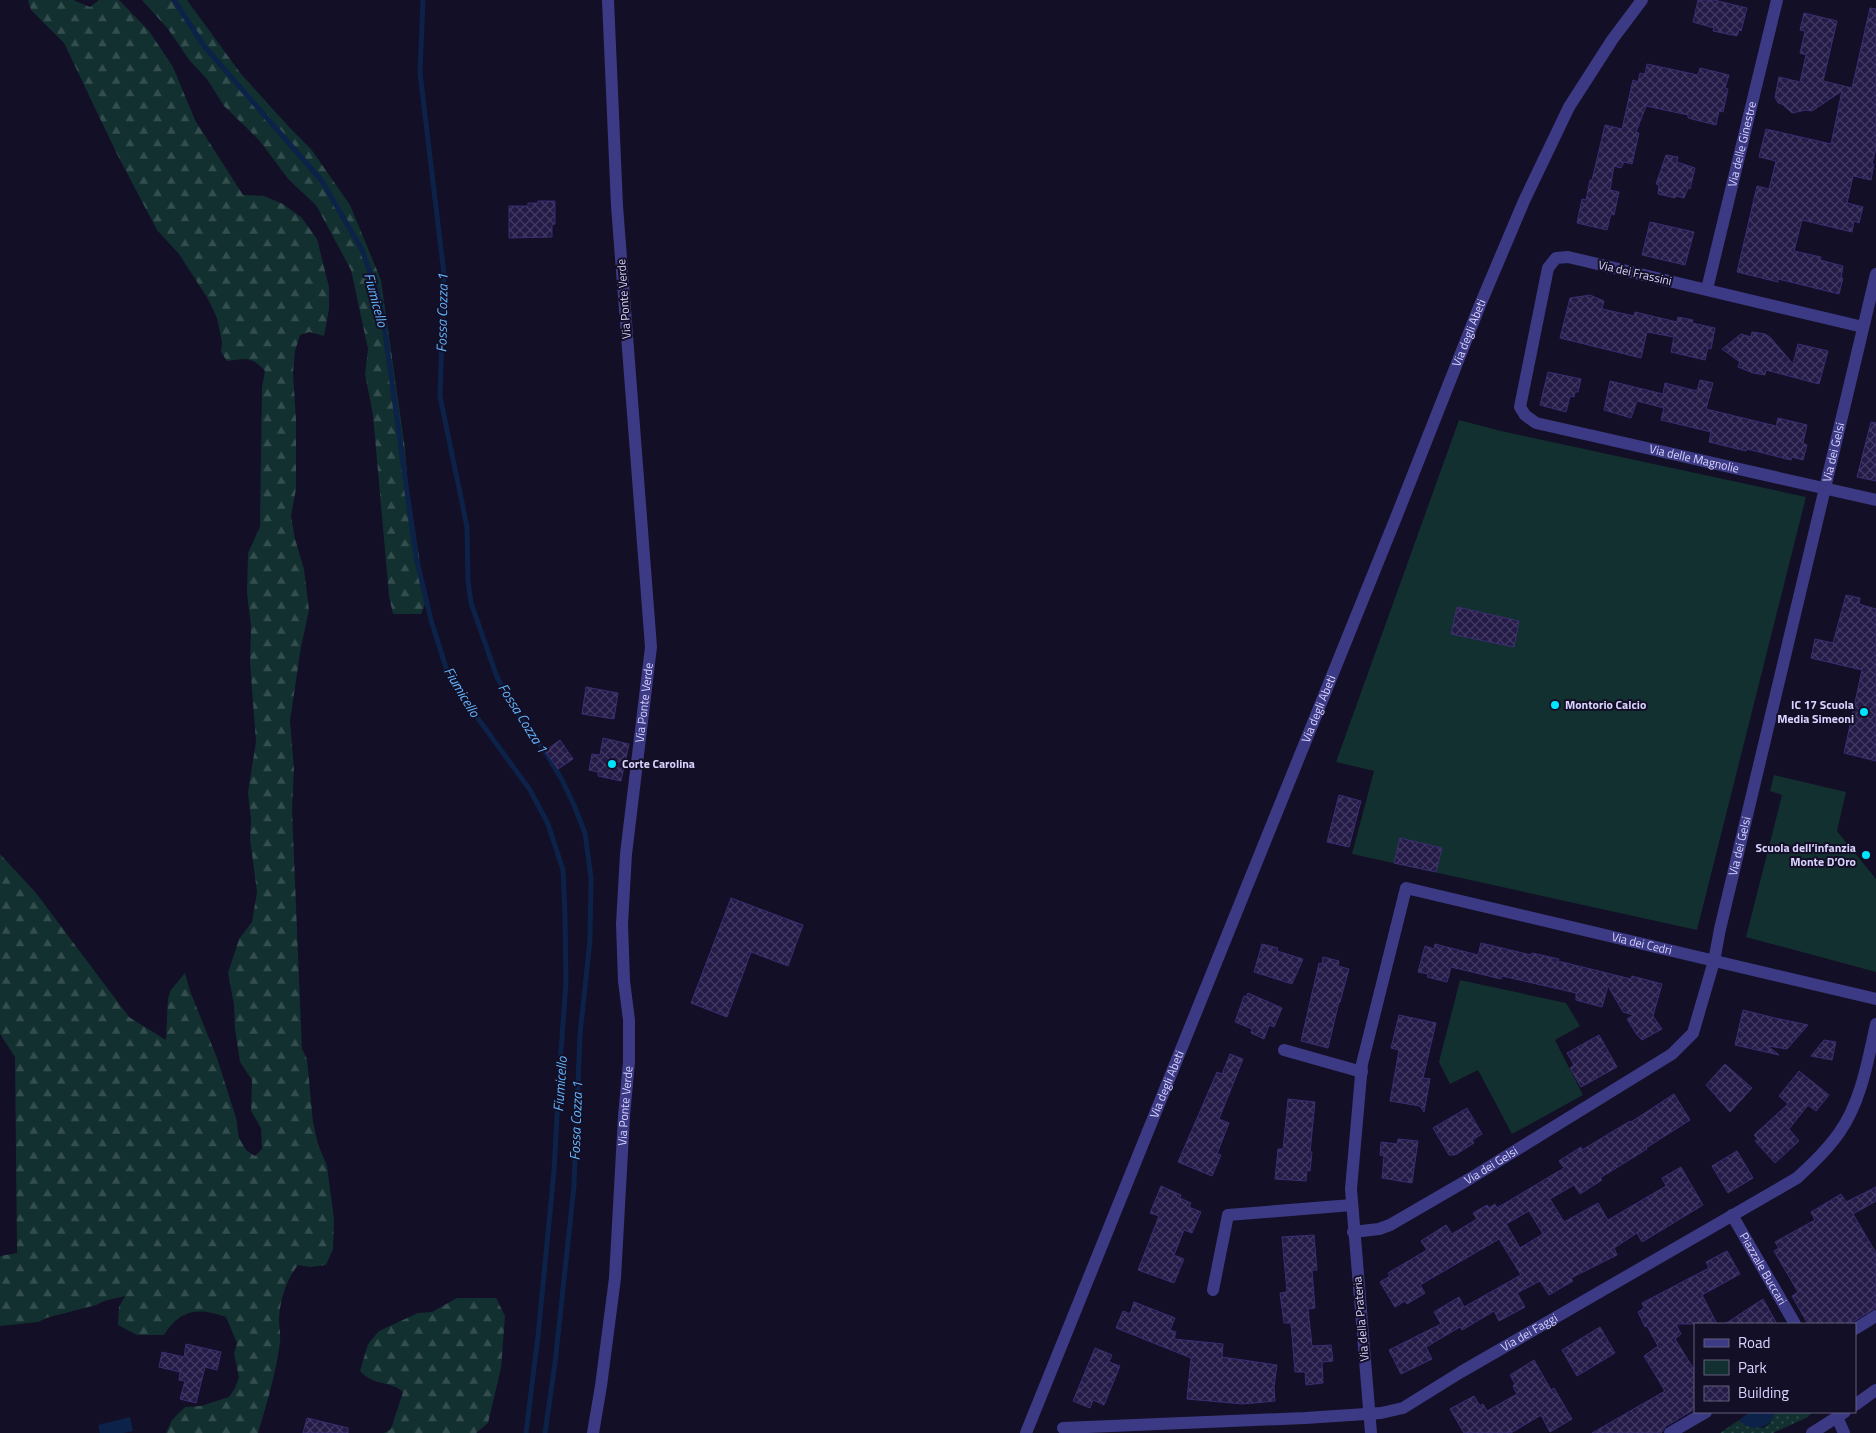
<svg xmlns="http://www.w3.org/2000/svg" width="1876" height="1433" font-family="'Titillium Web',sans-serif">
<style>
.grass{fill:url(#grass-dots)}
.forest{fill:url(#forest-firs)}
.park{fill:#12302f}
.water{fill:#0c2248}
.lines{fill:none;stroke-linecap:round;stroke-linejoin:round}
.stream{stroke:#0c2248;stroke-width:5}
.building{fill:url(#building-cross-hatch);stroke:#3b2d73;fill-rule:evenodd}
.minor{stroke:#3d3a85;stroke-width:12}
.poi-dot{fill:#00e5ff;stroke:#130f26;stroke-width:2}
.labels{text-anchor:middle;stroke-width:4;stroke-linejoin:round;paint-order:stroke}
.street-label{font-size:12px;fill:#d9d4ff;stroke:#130f26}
.poi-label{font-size:12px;font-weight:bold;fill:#d9d4ff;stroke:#130f26;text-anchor:start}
.water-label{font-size:14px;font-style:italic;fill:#62b6ff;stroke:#130f26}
</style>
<defs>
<pattern id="grass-dots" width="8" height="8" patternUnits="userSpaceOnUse" patternTransform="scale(1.25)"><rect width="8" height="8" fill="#12302f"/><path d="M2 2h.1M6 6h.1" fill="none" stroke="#344d4e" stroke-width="1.8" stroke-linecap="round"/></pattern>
<pattern id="forest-firs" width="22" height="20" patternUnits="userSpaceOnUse" patternTransform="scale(1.25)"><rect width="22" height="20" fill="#12302f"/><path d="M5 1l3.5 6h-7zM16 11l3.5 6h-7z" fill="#344d4e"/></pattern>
<pattern id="building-cross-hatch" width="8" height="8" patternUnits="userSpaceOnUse" patternTransform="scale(1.25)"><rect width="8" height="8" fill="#241b47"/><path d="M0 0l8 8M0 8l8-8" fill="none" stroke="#433b63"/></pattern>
</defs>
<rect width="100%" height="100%" fill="#130f26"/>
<path class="grass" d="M1775 1412H1813L1806 1418 1773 1433H1720L1739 1420 1742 1423 1763 1428 1769 1424Z"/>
<g class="forest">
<path d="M28 0H73L90 7 99 0H119L149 31 173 67 195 120 243 195 264 196 283 204 302 218 317 239 329 287V309L324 336 309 332 300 335 295 351 293 373 296 420V489L291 516 295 539 304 569 309 610 301 647 290 721 294 769 292 810 302 1049 307 1059 313 1122 318 1144 327 1166 334 1220 333 1249 326 1265 310 1267 298 1265C286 1280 280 1300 279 1319 279 1327 281 1335 280 1342 276 1373 267 1403 258 1433H166L172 1420 185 1407 201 1406 229 1397 235 1388 239 1377 234 1354 237 1343 226 1317C198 1307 180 1309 164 1335H137L118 1325 119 1307 125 1296 104 1301 96 1305 46 1318 38 1322 0 1326V1256L17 1253 15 1057 0 1034V854L36 893 129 1017 166 1040 168 998 171 990 185 973 190 991 217 1058 236 1118 239 1138 246 1150 255 1156 262 1149 261 1128 251 1111 252 1080 240 1062 235 1029 234 1005 228 973 239 939 252 922 257 892 250 839 251 820 248 792 256 742 250 663 251 626 247 593 248 553 260 527 262 387 265 371C251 356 246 358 227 361L221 352 222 342 217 318 208 299 179 254 157 230 116 152 64 43 31 10Z"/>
<path d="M142 0H187L241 74 289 127 311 149 350 205 381 280 405 449 407 478 426 602 421 614H393L389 596 373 415 365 374 368 349 351 270 316 205 289 180 259 140 224 106 207 79 190 61 168 29Z"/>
<path d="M457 1298H496L505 1316 501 1368 488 1423 476 1433H384L391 1429 403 1392C391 1380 374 1387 360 1371L368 1344 379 1331 418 1313 432 1312Z"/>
</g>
<g class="park">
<path d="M1459 420 1501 431 1806 497 1697 930 1352 854 1374 771 1336 762Z"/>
<path d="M1774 775 1846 792 1837 831 1876 879V972L1746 937 1782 795 1770 791Z"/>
<path d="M1460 980 1566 1003 1580 1026 1555 1040 1583 1095 1512 1134 1478 1070 1450 1084 1439 1062Z"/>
</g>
<g class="water">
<path d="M1750 1412H1775C1771 1429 1751 1433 1739 1420Z"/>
<path d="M130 1417 133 1431 123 1433H100L98 1425Z"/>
</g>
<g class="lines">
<g class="stream">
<path d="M174 0 204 46 322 181 362 250 378 293 385 332 416 557 431 620 447 671 469 706 530 790 548 824 563 870 565 915 566 983 560 1064 554 1171 538 1336 526 1433"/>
<path d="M423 0 420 73 444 274 440 396 467 527 468 581 471 603 497 677 513 707 546 753 562 780 574 805 585 833 591 878 590 940 580 1034 574 1186 555 1363 545 1433"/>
</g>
</g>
<g class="building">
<path d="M1698 0H1714L1747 8 1741 31 1739 30 1737 36 1713 31 1714 28 1693 22Z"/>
<path d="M1870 8 1876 9V148L1872 164H1874L1871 180 1853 176 1847 203 1863 207 1859 223 1854 221 1852 232 1802 220 1794 251 1821 257 1820 260 1843 266 1841 278H1843L1839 294 1778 279V282L1737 272 1757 186 1769 189 1776 161 1759 157 1766 129 1831 144 1842 91 1812 111 1806 110 1792 113 1782 104 1778 103 1775 97 1779 77 1800 82 1806 55 1800 53 1805 31 1800 30 1804 13 1837 21 1823 81 1852 88Z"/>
<path d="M1647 64 1698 75 1700 68 1729 75 1725 88 1728 89 1723 112 1719 111 1716 125 1688 118V115L1646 106 1636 132 1639 133 1632 164 1624 162 1621 168 1614 166 1610 190 1619 192 1614 215 1611 214 1607 230 1577 223 1582 199 1586 200 1590 180H1592L1605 125 1622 129 1633 80 1638 82 1640 73 1645 74Z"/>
<path d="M1666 155 1678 157 1677 162 1695 168 1690 189 1688 188 1684 198 1676 196 1675 198 1658 194 1659 185 1656 184Z"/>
<path d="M538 201H555V224L552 225V237L509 238V206H528V203H538Z"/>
<path d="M1650 222 1694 232 1685 265 1642 255Z"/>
<path d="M1590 295 1604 301 1602 309 1634 316 1635 312 1677 322 1678 317 1693 320 1692 323 1715 328 1711 349 1708 348 1705 360 1671 352 1674 337 1647 332 1641 358 1560 338 1570 298Z"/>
<path d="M1752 332 1765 334 1770 337 1793 364 1798 344 1828 351 1819 384 1766 370 1765 375 1753 373 1738 367 1740 362 1722 349 1741 334 1751 337Z"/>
<path d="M1548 372 1581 379 1578 392H1575L1574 397 1570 396 1566 412 1540 405Z"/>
<path d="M1700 380 1713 383 1706 409 1776 426 1778 418 1807 425 1803 443 1807 445 1803 460 1792 457 1791 460 1747 449 1746 451 1709 442 1711 432 1661 420 1664 408 1637 401 1631 418 1604 410 1610 381 1663 394 1665 383 1697 391Z"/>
<path d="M1871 422 1876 423V481L1857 477Z"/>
<path d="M1846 595 1860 598 1859 604 1876 609V761L1844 753 1862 670 1811 658 1815 639 1833 643Z"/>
<path d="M1457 607 1519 621 1514 647 1451 634Z"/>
<path d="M586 687 618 693 614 719 582 714Z"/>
<path d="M603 738 629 744 621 781 598 776V772L589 770 592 754 600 755Z"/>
<path d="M560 740 573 759 558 769 545 751Z"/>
<path d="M1339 795 1361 801 1349 847 1327 842Z"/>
<path d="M1400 838 1442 848 1436 872 1394 863Z"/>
<path d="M731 898 803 925 788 966 751 952 727 1017 691 1003Z"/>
<path d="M1481 943 1531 955 1532 953 1559 959 1558 961 1631 979 1632 976 1662 984 1653 1016 1662 1029 1642 1040 1637 1035 1627 1019 1634 1015 1623 1012 1608 986 1602 1007 1576 1000V993L1502 976 1501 979 1451 967 1447 982 1427 977 1428 974 1418 972 1425 946 1434 949 1435 944 1478 955Z"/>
<path d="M1262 944 1278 948 1277 951 1303 959 1292 984 1254 972Z"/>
<path d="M1323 957 1339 961 1338 966 1349 969 1340 1002H1339L1328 1048 1301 1041 1319 963 1322 964Z"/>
<path d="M1248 993 1282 1008 1274 1027 1269 1025 1264 1039 1251 1033 1252 1029 1235 1022 1244 996 1246 997Z"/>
<path d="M1743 1010 1775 1018 1808 1025 1787 1049 1768 1046 1779 1055 1735 1045Z"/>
<path d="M1399 1015 1436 1023 1423 1078 1430 1079 1424 1112 1420 1106 1390 1101 1399 1050 1391 1048Z"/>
<path d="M1599 1035 1617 1067 1581 1087 1570 1068 1574 1065 1567 1053Z"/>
<path d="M1824 1040 1836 1042 1832 1060 1811 1056Z"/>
<path d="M1230 1054 1243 1059 1219 1119 1229 1123 1217 1154 1221 1155 1212 1176 1178 1162 1217 1072 1222 1074Z"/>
<path d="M1725 1064 1752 1088 1730 1112 1706 1085Z"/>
<path d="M1799 1071 1829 1095 1816 1111 1808 1105 1789 1129 1799 1141 1775 1163 1755 1141 1758 1139 1754 1135 1788 1104 1779 1096Z"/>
<path d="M1674 1094 1690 1120 1646 1148 1647 1149 1600 1178 1602 1180 1580 1194 1574 1185 1550 1199 1564 1222 1598 1203 1608 1220 1666 1186 1662 1178 1681 1167 1703 1205 1642 1242 1637 1233 1614 1248 1617 1255 1571 1278 1573 1281 1549 1295 1540 1281 1517 1293 1525 1307 1499 1321 1494 1311 1462 1330 1460 1327 1426 1347 1432 1359 1401 1374 1389 1350 1441 1324 1434 1312 1459 1297 1464 1307 1521 1275 1499 1239 1420 1285 1425 1293 1407 1304 1405 1301 1395 1307 1380 1282 1390 1276 1388 1273 1427 1250 1421 1241 1446 1225 1452 1234 1477 1219 1473 1213 1487 1205 1489 1208 1495 1204 1497 1208 1564 1168 1559 1161 1581 1147 1582 1150 1630 1121 1631 1122ZM1529 1211 1543 1234 1520 1248 1506 1224Z"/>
<path d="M1288 1099 1315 1102 1310 1152H1312L1310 1171 1307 1170 1306 1181 1275 1179 1278 1149H1283Z"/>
<path d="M1467 1108 1482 1134 1472 1140 1474 1143 1455 1155H1449L1433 1128Z"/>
<path d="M1398 1139 1418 1141 1412 1183 1382 1178 1384 1156 1380 1155 1381 1142 1397 1144Z"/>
<path d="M1737 1151 1753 1178 1728 1193 1712 1166Z"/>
<path d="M1161 1186 1181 1195 1180 1198 1191 1203 1189 1207 1201 1212 1192 1233 1184 1230 1174 1255 1184 1259 1174 1283 1138 1270 1159 1216 1150 1213Z"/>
<path d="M1876 1187V1201L1853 1214 1876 1253V1308L1849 1324H1808L1792 1296 1798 1292 1774 1251 1779 1248 1775 1242 1815 1220 1811 1212 1841 1194 1846 1202Z"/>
<path d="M1314 1235 1317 1270H1312L1315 1308 1308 1309 1312 1346 1331 1345 1333 1361 1322 1362 1323 1383 1306 1385 1305 1372H1295L1291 1323H1284L1280 1293 1287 1292 1282 1237Z"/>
<path d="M1727 1251 1740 1274 1702 1295 1717 1324H1676L1681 1334 1675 1339 1695 1371V1409L1666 1426 1661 1433H1592L1665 1391 1644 1356 1658 1346 1647 1326 1645 1327 1638 1312 1644 1308 1642 1303 1709 1268 1706 1262Z"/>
<path d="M1763 1299 1777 1324H1725Z"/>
<path d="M1134 1302 1175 1318 1170 1330 1176 1332 1174 1339 1223 1344 1222 1357 1277 1365 1274 1387 1275 1401 1243 1404 1187 1399 1191 1358 1116 1328 1123 1311 1130 1314Z"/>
<path d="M1600 1327 1615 1353 1577 1376 1562 1350Z"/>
<path d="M186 1344 221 1352 217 1370 205 1367 196 1403 180 1399 185 1381 179 1380 180 1372 159 1367 162 1352 184 1357Z"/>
<path d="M1095 1348 1112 1355 1109 1362 1120 1366 1104 1405 1093 1400 1090 1408 1073 1401Z"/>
<path d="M1534 1360 1551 1390 1554 1388 1572 1419 1550 1432 1541 1415 1511 1433H1464L1450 1409 1474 1396 1480 1406 1483 1404 1487 1411 1517 1394 1513 1386 1515 1384 1510 1375Z"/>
<path d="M307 1418 348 1428V1433H303Z"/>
</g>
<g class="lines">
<g class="minor">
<path id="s1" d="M1707 289 1777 0"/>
<path id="s2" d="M1863 327 1568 257 1556 258 1548 268 1520 407 1525 415 1536 423 1876 500"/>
<path d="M1284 1050 1362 1072"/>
<path id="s3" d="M1732 1215 1795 1324"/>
<path id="s4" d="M1353 1232 1379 1229 1390 1225 1471 1178 1672 1054 1693 1033 1714 961 1720 929 1876 274"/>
<path d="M1213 1290 1228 1215 1352 1205"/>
<path d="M1855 1329 1876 1316"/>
<path d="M1855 1405 1876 1390"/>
<path d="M1837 1417 1844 1433"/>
<path id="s5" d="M1063 1428 1305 1418 1381 1413 1403 1408 1461 1372 1797 1178C1812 1164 1827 1150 1839 1133 1861 1102 1868 1060 1876 1024"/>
<path id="s6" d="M593 1433 601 1386 615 1278 624 1116 629 1062V1020L624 981 622 924 626 854 651 647 617 206 608 0"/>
<path id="s7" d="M1026 1433 1397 515 1480 305 1524 201 1569 107 1612 40 1642 0"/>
<path id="s8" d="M1371 1433 1351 1189 1362 1064 1406 888 1876 999"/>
<path d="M1670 1433 1706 1412"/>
<path d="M1812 1433 1845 1412"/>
</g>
</g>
<g class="poi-dot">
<circle cx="1555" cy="705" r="5"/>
<circle cx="1864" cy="712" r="5"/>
<circle cx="612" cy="764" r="5"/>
<circle cx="1866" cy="855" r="5"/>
</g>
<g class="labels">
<g class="street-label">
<text dy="4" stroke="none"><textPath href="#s1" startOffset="149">Via delle Ginestre</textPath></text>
<text transform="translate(1635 273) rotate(13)" y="4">Via dei Frassini</text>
<text transform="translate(624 299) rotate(-94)" y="4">Via Ponte Verde</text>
<text dy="4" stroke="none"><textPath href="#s7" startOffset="1186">Via degli Abeti</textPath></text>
<text dy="4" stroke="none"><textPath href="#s4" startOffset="995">Via dei Gelsi</textPath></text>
<text dy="4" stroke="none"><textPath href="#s2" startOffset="655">Via delle Magnolie</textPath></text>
<text dy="4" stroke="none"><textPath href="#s6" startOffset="734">Via Ponte Verde</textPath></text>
<text dy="4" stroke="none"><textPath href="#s7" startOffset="781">Via degli Abeti</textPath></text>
<text dy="4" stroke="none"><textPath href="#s4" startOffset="590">Via dei Gelsi</textPath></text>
<text dy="4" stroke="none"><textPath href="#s8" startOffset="794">Via dei Cedri</textPath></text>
<text dy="4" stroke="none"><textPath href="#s7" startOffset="376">Via degli Abeti</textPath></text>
<text dy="4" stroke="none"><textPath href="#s6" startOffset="329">Via Ponte Verde</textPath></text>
<text dy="4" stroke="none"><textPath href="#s4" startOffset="155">Via dei Gelsi</textPath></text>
<text dy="4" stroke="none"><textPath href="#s3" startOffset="62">Piazzale Buccari</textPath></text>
<text transform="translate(1361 1319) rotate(-95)" y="4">Via della Prateria</text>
<text dy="4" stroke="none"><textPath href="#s5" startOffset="488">Via dei Faggi</textPath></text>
</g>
<g class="poi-label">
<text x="1565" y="709">Montorio Calcio</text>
<text x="1854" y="709" text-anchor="end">IC 17 Scuola<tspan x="1854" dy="14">Media Simeoni</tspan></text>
<text x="622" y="768">Corte Carolina</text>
<text x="1856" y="852" text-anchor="end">Scuola dell’infanzia<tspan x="1856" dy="14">Monte D’Oro</tspan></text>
</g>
<g class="water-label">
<text transform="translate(376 300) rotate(75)" y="5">Fiumicello</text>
<text transform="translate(442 313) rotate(-89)" y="5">Fossa Cozza 1</text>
<text transform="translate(462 692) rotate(59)" y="5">Fiumicello</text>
<text transform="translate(523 718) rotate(58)" y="5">Fossa Cozza 1</text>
<text transform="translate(560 1084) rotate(-86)" y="5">Fiumicello</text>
<text transform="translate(576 1121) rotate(-88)" y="5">Fossa Cozza 1</text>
</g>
</g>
<rect x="1694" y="1323" width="162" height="90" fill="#130f26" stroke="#625e7d"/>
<rect x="1704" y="1339" width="25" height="8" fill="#3d3a85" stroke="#625e7d"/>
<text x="1738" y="1348" font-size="15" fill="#d9d4ff">Road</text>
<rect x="1704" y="1360" width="25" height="15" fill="#12302f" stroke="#625e7d"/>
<text x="1738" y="1373" font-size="15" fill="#d9d4ff">Park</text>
<rect x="1704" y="1386" width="25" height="15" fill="url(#building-cross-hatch)" stroke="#625e7d"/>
<text x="1738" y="1398" font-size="15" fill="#d9d4ff">Building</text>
</svg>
